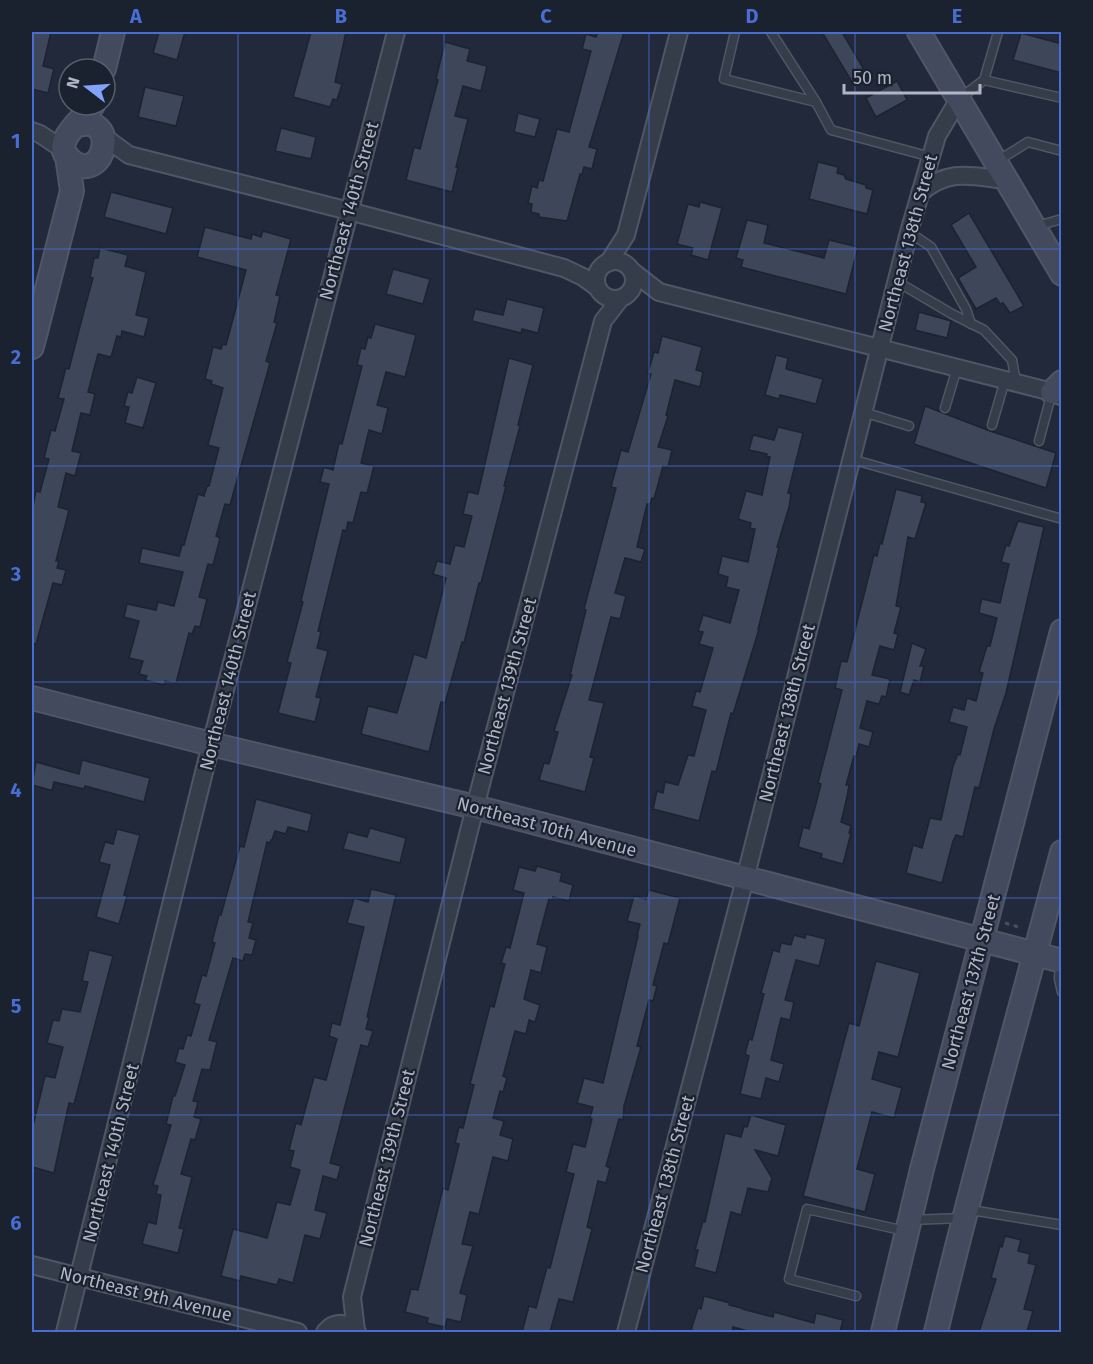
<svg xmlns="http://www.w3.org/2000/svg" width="1093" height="1364" font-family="'Fira Sans',sans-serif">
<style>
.building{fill:#3d4759;stroke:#1c2331;stroke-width:1.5}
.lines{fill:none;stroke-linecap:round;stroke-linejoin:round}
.lane-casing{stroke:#505665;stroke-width:11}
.street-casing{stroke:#505665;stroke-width:20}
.secondary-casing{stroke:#505665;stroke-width:26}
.path{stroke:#415358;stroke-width:3;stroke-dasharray:4.5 4.5;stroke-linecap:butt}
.lane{stroke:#353c4a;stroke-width:8}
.street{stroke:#353c4a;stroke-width:16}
.secondary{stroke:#434a5d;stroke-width:22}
.grid{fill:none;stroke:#496dd3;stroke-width:1.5;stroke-opacity:0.55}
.labels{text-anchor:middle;stroke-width:4.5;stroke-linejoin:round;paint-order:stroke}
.street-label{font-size:18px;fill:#b0b6c6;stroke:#1a212f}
.neatline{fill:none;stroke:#496dd3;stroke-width:2}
.grid-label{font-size:20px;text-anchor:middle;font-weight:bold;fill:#496dd3}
</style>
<rect width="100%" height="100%" fill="#21293a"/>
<g class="building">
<path d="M32 32H51L43 66 54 69 48 93 32 89Z"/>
<path d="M159 32H185L177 60 153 53Z"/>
<path d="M311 32H346L335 82 342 84 337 100 333 99 330 107 293 97Z"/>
<path d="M598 32H624L589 147 597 149 592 169 584 167 582 175 580 174 567 221 539 217V214L531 212 532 204 528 203 532 186 537 188 539 180 543 181 557 129 569 132 591 51 582 49 586 34 596 37Z"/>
<path d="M822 32H842L866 73 852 82Z"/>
<path d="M1021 33 1062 44V73L1013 60Z"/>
<path d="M445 42 470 49 467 61 487 66 481 91 463 86 455 116 468 119 456 167H458L452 192 406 180 414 147 420 149 438 80 436 79Z"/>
<path d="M897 81 907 100 876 117 866 98Z"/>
<path d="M145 87 184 96 176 126 138 117Z"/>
<path d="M518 113 540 119 535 137 514 132Z"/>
<path d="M281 128 316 137 311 159 275 151Z"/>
<path d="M818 162 838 167 837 173 844 175 846 179 866 185V188L873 190 867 214 809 199Z"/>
<path d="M111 192 173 208 166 234 104 217Z"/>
<path d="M700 202 722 208 708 260 691 255 693 248 677 244 688 204 699 207Z"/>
<path d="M969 213 1024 306 1010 313 1003 303 1000 304 996 298 976 309 958 278 976 267 951 225Z"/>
<path d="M747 220 768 225 764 243 824 258 829 240 858 247 846 294 741 267 743 260 736 258Z"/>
<path d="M205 227 251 239 252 234 261 237 263 231 291 239 276 295 280 296 274 322 277 323 266 361 270 363 230 505 225 504 216 536 220 538 213 565 208 564 199 597 207 599 200 627 195 626 192 634 189 633 176 683 165 681 164 685 145 680 147 676 139 674 143 661 129 658 139 621 124 617 127 604 156 610 158 602 174 606 183 572 139 563 142 548 179 556 182 545H184L198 494 204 496 207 486H209L219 448 208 445 223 388 211 384 212 381 205 379 213 347 221 349 223 344 226 345 246 270 197 257Z"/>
<path d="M100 248 128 255 125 266 146 272 136 315 149 318 144 337 122 331 121 337 117 336 111 357 98 354 88 392 95 394 90 415 81 413 72 451 81 453 75 476 66 473 58 507 69 510 56 561H59L57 568 66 570 62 585 53 583 36 644 32 643V511L36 491 40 492 49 459 44 458 51 430 55 431 64 399 58 398 66 368 69 369 84 311 93 278 90 277 94 258H98Z"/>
<path d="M393 269 430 279 423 304 386 294Z"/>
<path d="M507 299 544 308 538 333 522 329 521 333 472 321 475 309 503 315Z"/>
<path d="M919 312 951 321 947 338 915 330Z"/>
<path d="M375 324 416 335 405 377 386 372 377 405 388 408 382 434 369 430 361 463 374 466 367 493 361 492 353 523 348 522 346 531 343 530 318 631 321 632 317 648 328 651 316 697 321 698 315 722 278 713 291 663 287 662 303 602 301 601 329 484 320 482 324 467 333 470 339 443 342 444 362 366 357 365 361 348 365 349 368 337 371 338Z"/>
<path d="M662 336 702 347 696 370 703 372 700 387 675 380 666 415 668 416 658 447 672 450 668 467 663 466 654 499 652 498 650 504H647L637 547 645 549 641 562 625 558 615 593 626 596 620 619 611 617 589 700 604 703 590 757 594 758 585 792 539 780 544 763 549 764 558 732 554 731 572 675H570L586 610 584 609 616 488 611 487 621 450 628 452 651 374 648 373 654 352 658 353Z"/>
<path d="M776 355 788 358 786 369 823 379 816 404 780 395 779 399 765 395Z"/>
<path d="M509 358 533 365 518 425 520 426 504 486H506L481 583H479L464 643 462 642 445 703 441 702 429 752 361 734 368 706 397 713 414 654 426 658 446 578 433 574 437 561 450 564 455 545 464 547 472 516 463 514 468 492 478 494Z"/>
<path d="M137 377 156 383 143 428 125 423 129 407 124 406 128 392 132 393Z"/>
<path d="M925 406 990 431 1056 453 1046 488 914 444Z"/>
<path d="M778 427 803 433 788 493 791 494 789 507 777 547H779L758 629H759L733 714 731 713 716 772 712 771 699 821 653 809 657 791 663 793 665 782 678 785 688 755 694 756 706 710 692 706 696 691 700 692 713 648 699 644 703 632 698 631 703 615 730 623 739 590 726 587 728 577 718 574 722 556 748 562 755 529 750 528 751 523 738 519 746 491 762 495 770 457 766 456 767 454 749 450 753 435 774 440Z"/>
<path d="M896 489 922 496 921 502 926 503 915 539 908 537 896 606 901 607 894 633 898 634 894 650 880 646 872 675 890 679 886 697 882 696 879 704 867 701 860 728 873 732 869 747 859 744 856 757 854 756 846 785H849L847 797 841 822 851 826 849 833H851L843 864 821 858 822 854 798 847 803 827 809 829 817 800 821 784 818 783 842 690 835 688 841 661 847 662 874 555 877 556 880 543 882 544Z"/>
<path d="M1018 521 1044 527 1006 693 994 729 979 788 975 787 963 837 956 835 953 841 942 883 906 873 913 845 922 848 930 818 941 820 953 766 958 754 960 755 967 727 949 722 953 707 964 710 967 698 976 701 983 673 979 672 987 646H990L997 618 979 613 980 606 982 599 1000 603 1009 564 1001 562 1006 545 1009 546Z"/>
<path d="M912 643 926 649 920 666H924L920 682 914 680 909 695 900 692Z"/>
<path d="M82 760 150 778 144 802 85 786 84 789 54 782 52 790H50L32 785 36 762 79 774Z"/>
<path d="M256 799 312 814 308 832 288 827 286 834 275 831 272 840H271L270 843 267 842 248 922 253 923 249 938 256 940 252 955 245 954 243 961 233 958 209 1040 217 1042 210 1070 202 1069 193 1101 198 1102 194 1117 201 1119 195 1140 191 1139 181 1174 192 1177 179 1228 184 1229 178 1253 142 1244 148 1222 156 1224 161 1195 156 1194 158 1186 153 1185 171 1125 166 1124 173 1096H175L185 1065 175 1062 179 1048 183 1049 187 1035 191 1036 200 1005 194 1003 202 975 206 976 215 943 212 942 219 915H221L240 846 244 847Z"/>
<path d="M370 828 406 838 400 863 343 849 348 832 367 837Z"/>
<path d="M117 829 140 835 124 895 127 896 119 924 96 917 110 865 99 862 105 842 113 844Z"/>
<path d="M537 866 562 873 560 881 573 885 569 901 553 897 552 900 549 899 537 944 547 947 541 973 531 970 524 999 540 1005 535 1022 529 1020 526 1034 515 1031 503 1076 507 1078 503 1092 500 1091 493 1118 504 1121 500 1135 513 1139 508 1161 493 1157 479 1214 470 1212 462 1244 473 1246 460 1293 467 1295 461 1322 447 1319 445 1327 427 1323 428 1318 405 1312 411 1289 418 1290 443 1188 448 1190 459 1144 455 1143 459 1127 463 1128 474 1085 470 1084 490 1006 494 1007 505 964 501 963 506 947 510 948 524 893 513 890 519 867 535 871Z"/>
<path d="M371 889 396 895 367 1017H369L366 1029 373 1031 368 1047 361 1045 330 1163 341 1166 337 1180 323 1176 315 1210 327 1213 320 1239 305 1235 293 1283 279 1279 277 1285 241 1276 240 1281 221 1276 233 1229 267 1238 277 1202 290 1205 300 1170 290 1167 294 1151 289 1150 296 1123 301 1125 314 1077 326 1080 337 1039 329 1036 332 1023 340 1025 364 927 347 923 354 898 368 902Z"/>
<path d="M649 890 680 898 668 944 664 943 653 985 657 986 653 1001 649 1000 637 1046 641 1047 624 1106 623 1120 619 1119 606 1166 610 1168 606 1183 598 1181 587 1227 592 1229 573 1302 559 1299 550 1332H522L529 1306 536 1308 547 1267 550 1268 574 1174 566 1172 573 1144 585 1147 592 1119 590 1118 593 1107 577 1103 584 1078 603 1083 638 936H637L640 924 627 921 634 896 646 899Z"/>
<path d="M806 934 826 939 819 966 796 960 785 1000 794 1002 790 1020 781 1018 771 1060 784 1064 779 1082 766 1078 761 1099 740 1094 749 1056 745 1054 749 1039 752 1040 764 994 761 993 773 950 779 952 781 943 791 945 794 935 805 938Z"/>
<path d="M89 950 113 956 74 1104 69 1103 54 1173 32 1167V1130L45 1076 55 1078 63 1047 47 1043 53 1020 59 1021 62 1009 80 1012 88 982 82 981Z"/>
<path d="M876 961 920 973 898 1057 879 1052 872 1079 902 1088 894 1118 872 1112 857 1169 875 1174 865 1212 803 1196 849 1023 859 1026Z"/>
<path d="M751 1115 786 1125 778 1156 755 1150 772 1178 768 1192 748 1188 741 1215 731 1212 716 1273 694 1267 698 1250H695L703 1221 705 1222 725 1133 741 1137 744 1126 747 1127Z"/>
<path d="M1005 1236 1021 1240 1018 1251 1030 1254 1028 1263 1036 1265 1024 1309 1033 1311 1027 1332H979L996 1279 991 1278 1000 1246 1002 1247Z"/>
<path d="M704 1296 730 1303 729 1305 742 1308V1309L773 1317 774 1312 814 1323 816 1313 843 1320 840 1332H751L733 1327 732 1332H700L691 1330 698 1308 701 1309Z"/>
</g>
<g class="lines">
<defs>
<g id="lane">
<path d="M735 32 724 79 816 102"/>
<path d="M771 32 816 102 831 130 931 157"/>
<path d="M984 80 998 32"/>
<path d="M959 99 984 80 1062 98"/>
<path d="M996 162 1028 142 1062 151"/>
<path d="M1037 226 1062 219"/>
<path d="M909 232 931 247 966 309 971 324"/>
<path d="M896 281 952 314 984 330 1012 360 1016 382"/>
<path d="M945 408 957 368"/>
<path d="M863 412 909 426"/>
<path d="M992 425 1005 380"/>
<path d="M1039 441 1052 392"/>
<path d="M851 459 1062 519"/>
<path d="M1060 961 1059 979 1062 992"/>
<path d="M856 1296 789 1279 807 1209 901 1230 910 1220 963 1218 977 1211 1062 1225"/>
</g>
<g id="street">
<path d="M32 131 40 134 64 150"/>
<path d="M103 136 129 155 349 211 564 268 583 277 597 287"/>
<path d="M920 193C950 168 970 176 1006 180"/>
<circle cx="615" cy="280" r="19"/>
<path d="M608 263 626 235 679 32"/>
<path d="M632 271 659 292 1052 392 1061 396"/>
<path d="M32 1265 298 1332"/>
<path d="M356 1331 352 1297 475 807 603 321 620 299"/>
<path d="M65 1332 211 744 396 32"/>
<path d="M325 1332C334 1321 347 1321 357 1332"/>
<path d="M626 1332 745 879 909 232 937 136 959 99"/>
</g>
<g id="secondary">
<path d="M919 32 1062 274"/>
<path d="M104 69 113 32"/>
<path d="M75 126C120 111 106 184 73 162 46 144 83 120 93 105"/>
<path d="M32 347 72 191 67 156"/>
<path d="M1052 392 1062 382"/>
<path d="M32 698 211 744 475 807 1062 961"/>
<path d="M883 1332 922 1169 1062 631"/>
<path d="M936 1332C974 1171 1020 1012 1062 852"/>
</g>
</defs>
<use href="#lane" class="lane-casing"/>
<use href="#street" class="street-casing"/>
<use href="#secondary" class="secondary-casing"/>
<path class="path" d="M1005 923 1022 928"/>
<use href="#lane" class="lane"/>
<use href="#street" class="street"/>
<use href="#secondary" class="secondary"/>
</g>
<path class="grid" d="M238 32V1332M444 32V1332M649 32V1332M855 32V1332M32 249H1062M32 466H1062M32 682H1062M32 898H1062M32 1115H1062"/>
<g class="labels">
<g class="street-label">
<text transform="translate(349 211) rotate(-75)" y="6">Northeast 140th Street</text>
<text transform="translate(908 243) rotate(-75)" y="6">Northeast 138th Street</text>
<text transform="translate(228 681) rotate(-76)" y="6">Northeast 140th Street</text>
<text transform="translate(507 686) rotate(-75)" y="6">Northeast 139th Street</text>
<text transform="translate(787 713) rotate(-76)" y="6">Northeast 138th Street</text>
<text transform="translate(547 827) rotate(15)" y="6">Northeast 10th Avenue</text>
<text transform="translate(971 982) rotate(-75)" y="6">Northeast 137th Street</text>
<text transform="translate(111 1153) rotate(-76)" y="6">Northeast 140th Street</text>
<text transform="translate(387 1158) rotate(-76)" y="6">Northeast 139th Street</text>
<text transform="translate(665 1184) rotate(-75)" y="6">Northeast 138th Street</text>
<text transform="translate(146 1294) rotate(14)" y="6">Northeast 9th Avenue</text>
</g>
</g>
<rect width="1093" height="1364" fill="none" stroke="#1a212f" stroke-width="66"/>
<g transform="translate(87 87) rotate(287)"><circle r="28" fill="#1a212f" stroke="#565d6b" stroke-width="1.5"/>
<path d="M0-4.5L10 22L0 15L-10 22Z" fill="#81a4fa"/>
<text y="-9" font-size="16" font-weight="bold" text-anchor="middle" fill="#b0b6c6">N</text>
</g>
<path d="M844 84v9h136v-9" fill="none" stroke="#b0b6c6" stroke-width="3"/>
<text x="853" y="84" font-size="18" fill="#b0b6c6" stroke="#1a212f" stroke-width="4.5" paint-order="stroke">50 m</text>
<rect x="33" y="33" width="1027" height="1298" class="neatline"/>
<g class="grid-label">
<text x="136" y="23">A</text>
<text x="341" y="23">B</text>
<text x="546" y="23">C</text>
<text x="752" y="23">D</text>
<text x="957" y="23">E</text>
<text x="16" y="148">1</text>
<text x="16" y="364">2</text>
<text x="16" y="581">3</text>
<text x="16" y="797">4</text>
<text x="16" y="1013">5</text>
<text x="16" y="1230">6</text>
</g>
</svg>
